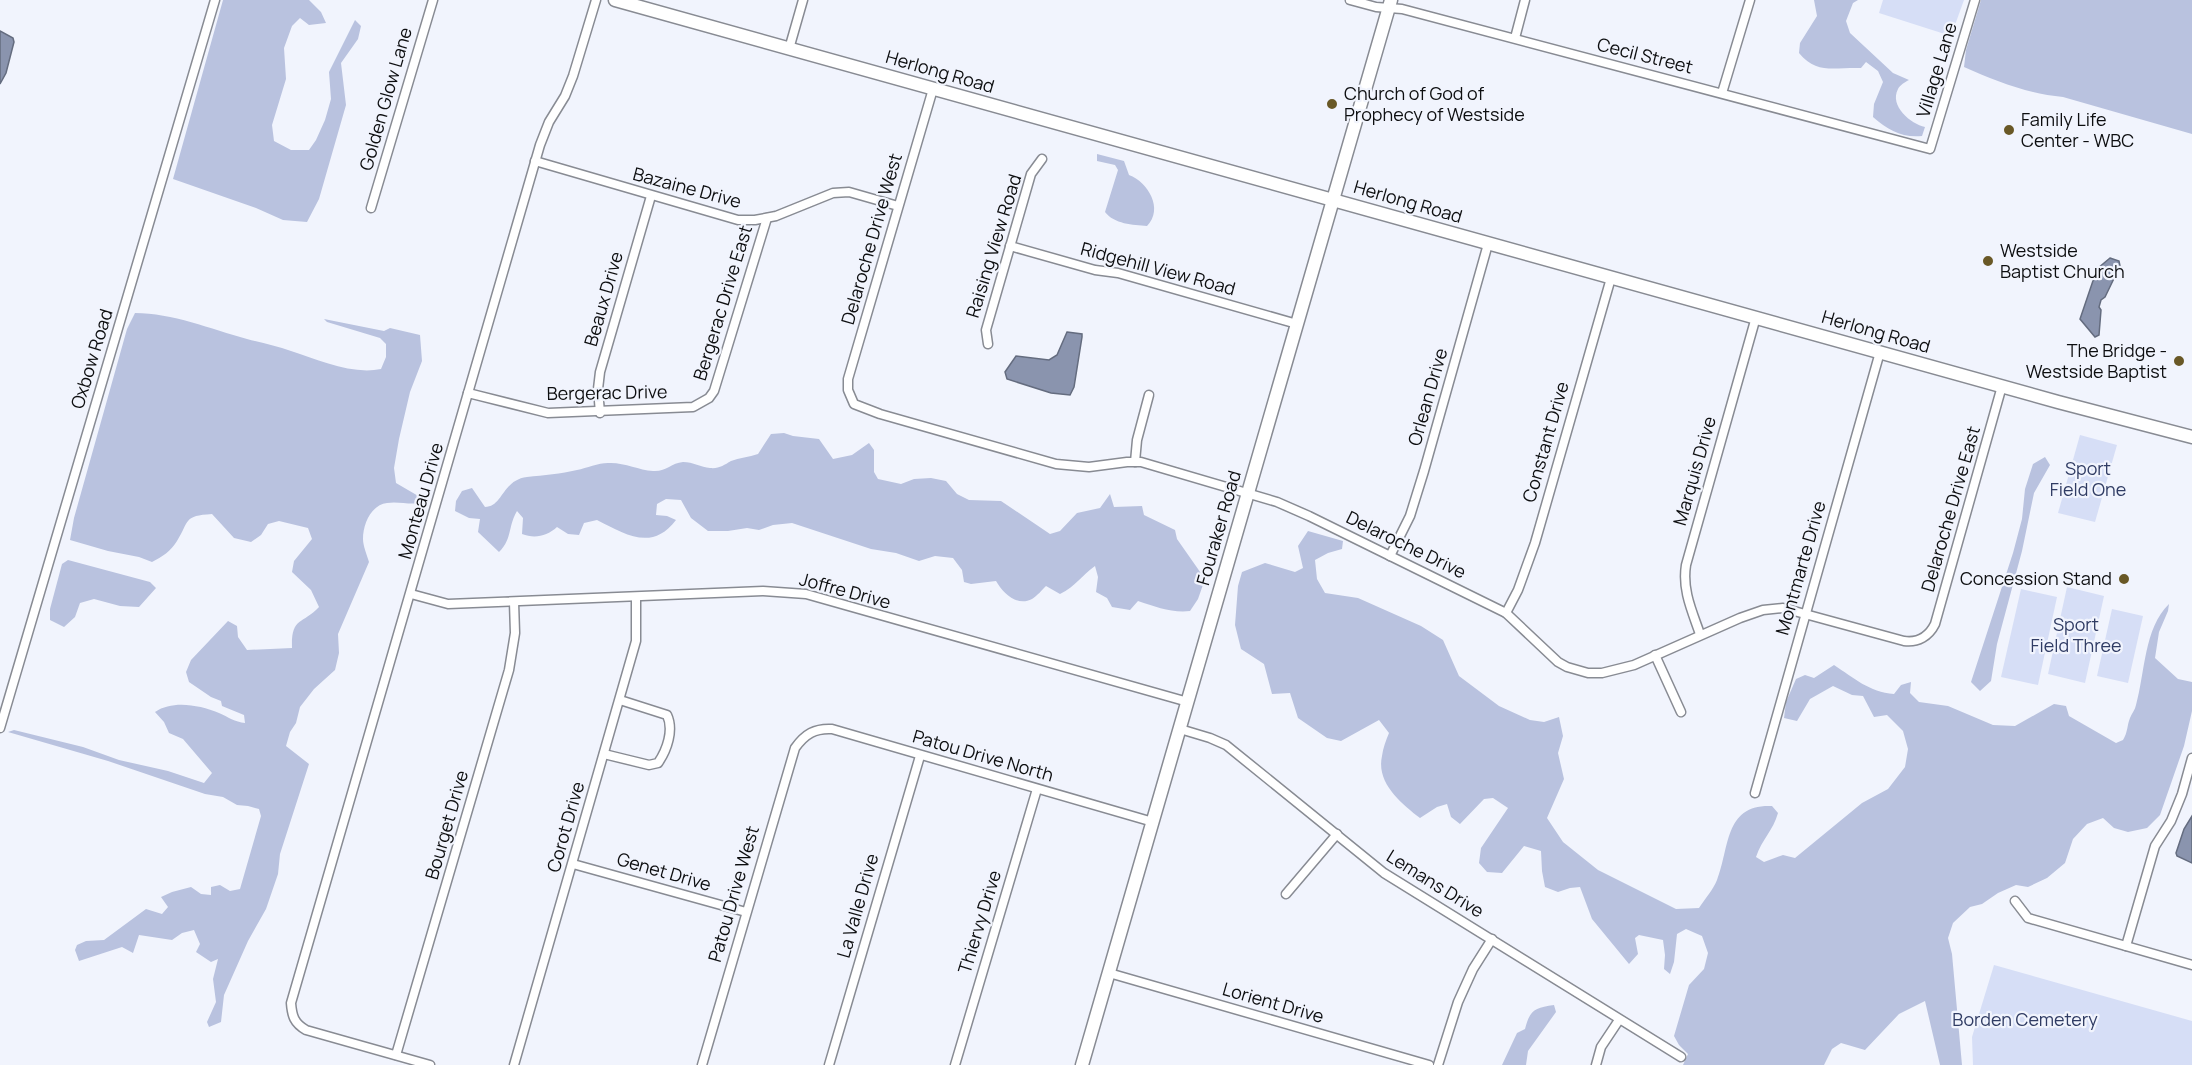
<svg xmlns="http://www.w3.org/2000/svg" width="2192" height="1065" font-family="Manrope,sans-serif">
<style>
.green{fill:#d6def6}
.forest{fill:#b9c2df}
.water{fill:#8a94ae;stroke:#646c7f;stroke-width:1.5}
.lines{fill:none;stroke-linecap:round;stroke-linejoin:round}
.street-casing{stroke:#888b93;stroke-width:11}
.secondary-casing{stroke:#888b93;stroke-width:15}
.street{stroke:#fff;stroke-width:8}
.secondary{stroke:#fff;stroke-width:12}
.poi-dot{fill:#695826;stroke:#f1f4fd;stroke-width:2}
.labels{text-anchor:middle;stroke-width:4.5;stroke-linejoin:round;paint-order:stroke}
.street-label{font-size:18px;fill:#0d0e10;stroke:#f1f4fd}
.poi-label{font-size:18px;fill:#0d0e10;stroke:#f1f4fd;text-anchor:start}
.park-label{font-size:18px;fill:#303c64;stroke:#f1f4fd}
</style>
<rect width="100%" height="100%" fill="#f1f4fd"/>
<g class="green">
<path d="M1883 0H1964L1951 36 1879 13Z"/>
<path d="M2080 435 2117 445 2095 522 2058 513Z"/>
<path d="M2067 587 2104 596 2085 683 2048 674Z"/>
<path d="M2021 589 2057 597 2038 685 2001 677Z"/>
<path d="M2112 609 2143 616 2128 683 2097 676Z"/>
<path d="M1994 965 2192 1021V1065H1973L1972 1037Z"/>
</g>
<g class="forest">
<path d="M223 0H309L321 12 326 23 309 25 300 18 292 26 284 48 286 79 272 125 274 141 291 150H309L316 140 325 120 331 99 329 72 355 20 361 26 358 39 341 63 346 105 319 199 307 222 283 220 256 208 173 179Z"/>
<path d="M1814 0H1858L1853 3 1846 21 1850 33 1893 73 1909 80C1905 82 1900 85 1898 89 1889 106 1911 124 1925 127L1922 136C1902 138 1888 130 1873 117L1874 104 1883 82 1878 71 1866 62 1861 68C1835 67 1817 75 1799 53L1800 43 1817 16Z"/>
<path d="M1981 0H2192V134L2063 97C2028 94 1996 81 1964 67L1966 50Z"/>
<path d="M1097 154 1124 161 1129 175C1148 182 1164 209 1147 226 1133 225 1114 224 1105 212L1118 170 1115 165 1097 161Z"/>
<path d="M135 313C172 313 211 329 247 339 262 343 277 346 291 351 319 360 352 375 381 369L386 357V344L380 338 327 322 324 319 384 331 390 328 420 335 422 361 410 392 399 439 394 468 396 483 420 497V503C409 505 398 501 387 503 371 505 363 524 363 539 363 546 367 555 369 562L338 634 339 653 335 670 314 689 300 707 296 723 290 732 286 746 309 764 280 854 278 874 266 909 248 941 224 995 221 1022 209 1027 207 1022 216 1002 213 979 218 959 211 962 196 952 200 944 194 930 182 933 172 940 139 935 133 953 122 947 79 961 75 950 77 945 86 941 104 940 146 909 162 914 168 907 161 897 172 892 191 887 201 894 211 895V887L220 885 230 891 240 889 261 816 259 809 248 806 237 805 223 797 205 794 108 761 8 732 14 730 83 747 119 760 168 771 204 783 212 773 183 739 169 733 164 722 155 712C173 700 199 705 219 713 228 717 235 722 245 723L244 715 222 706 221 701 211 697 189 682 186 672 191 660 228 621 237 626 238 637 247 650 292 648C291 617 302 625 319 607L311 590 292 572 294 561 312 539 308 528 279 521 268 524 261 535 251 542 234 538 212 514C183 516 190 520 177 541 171 551 162 557 152 562L139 557 108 551 70 540 74 518 127 329Z"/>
<path d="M784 433 793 436 819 439 833 459 852 455 869 443 874 450V472L878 479 901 484 914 479 931 478 946 481 957 494 969 500 1001 501 1050 534 1060 531 1077 513 1100 508 1110 494 1114 507 1142 506 1144 515 1175 530 1177 539 1205 579 1198 599 1190 611C1172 613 1156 607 1138 601L1130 610 1112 607 1107 598 1096 592 1098 577 1095 566C1081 576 1076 586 1060 594L1046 586C1042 590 1037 596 1032 599 1017 607 1003 593 996 581L971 584 964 582 962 570 953 558 935 556 919 561 896 553 871 549 792 523 773 525 759 530 747 528 728 531H708L691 518 681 500 666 499 657 504 656 515 667 516 676 520C652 552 625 534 597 520L584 523 579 535 568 534 557 527C547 536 535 539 522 534L523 518 517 511C508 526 512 540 499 552L478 532 480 519 469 518 455 511 456 501 462 491 472 488 485 507C503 507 502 480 527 477 544 475 561 474 577 470 587 468 598 463 608 463 624 462 638 470 653 471 666 472 671 463 683 462 693 462 701 467 710 468 719 469 724 465 731 461 739 458 749 457 758 454L771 434Z"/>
<path d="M2045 457 2050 465 2034 493 2022 551 1997 644 1991 681 1980 691 1971 682 2013 553 2022 519 2025 489 2033 464Z"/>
<path d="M1308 531 1343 541 1342 549 1328 553 1315 560 1317 579 1325 593 1358 598 1421 626 1443 640 1459 676 1499 706 1530 720 1544 722 1559 717 1563 736 1558 753 1564 779 1547 818 1563 842 1598 870 1676 909 1699 908C1704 900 1713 890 1717 880 1730 847 1724 804 1772 806L1778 813C1773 831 1762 839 1756 857L1764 862 1783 855 1795 858 1862 803 1888 789 1905 767 1908 749 1903 731 1887 715 1874 717 1863 696 1852 695 1833 686 1810 699 1797 721 1784 718 1786 702 1796 679 1805 675 1814 678 1834 665C1854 678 1869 692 1894 694L1901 685 1911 682 1910 693 1919 702 1948 706 1993 725 2015 726 2054 704 2066 706 2069 716 2116 743 2123 740C2128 732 2127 725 2130 718 2132 713 2135 710 2136 705 2145 673 2144 628 2169 604L2168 611 2159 632 2155 658 2178 679 2192 682V711L2184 746 2160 815 2147 828 2128 832 2114 828 2103 818 2087 824 2073 839 2065 863 2047 878 2028 887 2016 885 1998 893 1982 904 1970 907 1953 923 1948 938 1952 954 1962 1065H1940L1925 1001 1899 1014 1865 1050 1841 1043 1832 1049 1824 1065H1683L1688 1054 1679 1045 1674 1036 1689 985 1704 969 1708 953 1702 936 1686 929 1677 934 1674 962 1670 974 1664 969 1665 955 1663 940 1639 935 1635 938 1638 954 1629 964 1592 919 1580 887 1570 888 1558 892 1545 887 1542 871 1541 851 1524 846 1502 873 1487 872 1479 863 1481 848 1508 808 1493 798 1484 799 1460 824 1451 817 1447 804 1437 807 1420 818C1401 803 1376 783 1382 756 1383 748 1386 740 1389 733L1379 720 1341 741 1327 738 1298 718 1290 693 1272 694 1264 664 1241 649 1235 625 1238 586 1242 572 1265 563 1295 572 1303 568 1298 546Z"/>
<path d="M68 560 150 582 156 588 139 607 120 606 94 599 80 603 75 617 64 627 50 620V609L62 564Z"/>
<path d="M1554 1005 1556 1012 1528 1051 1526 1065H1502L1517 1033 1525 1029C1530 1010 1534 1008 1554 1005Z"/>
</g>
<g class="water">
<path d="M0 31 13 38 14 42 6 73 0 84Z"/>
<path d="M2110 258 2119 261 2120 266 2105 297 2101 300 2099 307 2101 310 2099 335 2095 337 2080 319 2097 269Z"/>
<path d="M1067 332 1082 334V337L1074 387 1070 395 1051 393 1007 379 1005 372 1016 356 1049 360 1057 355Z"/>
<path d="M2192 816V863L2177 856 2176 853 2184 829Z"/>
</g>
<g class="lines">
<defs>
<g id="street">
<path d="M1350 0 1376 7 1402 9 1930 149 1975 0"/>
<path d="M1515 38 1525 0"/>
<path d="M789 49 803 0"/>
<path d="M933 89 848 379V390L854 404 880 414 1056 464 1089 467 1127 462H1141L1277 502 1309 516 1506 613 1558 662 1567 667 1588 673H1602L1634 665 1740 618 1763 610 1783 608 1904 641C1918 643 1929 636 1935 624L2002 386"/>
<path d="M1722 93 1750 0"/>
<path d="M535 161 738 220H755L776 216 833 193 849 192 898 206"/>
<path d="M371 208 433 0"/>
<path d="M1010 246 1095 270 1118 273 1297 324"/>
<path d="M988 344 986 330 1031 174 1042 159"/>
<path d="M468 393 548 413 693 407 709 398 714 391 767 218"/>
<path d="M600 413 598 389 600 372 651 196"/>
<path d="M1135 462 1137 440 1149 395"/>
<path d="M1390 556 1410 516 1424 471 1488 244"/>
<path d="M411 594 448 604 763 591 806 594 1188 702"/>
<path d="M1506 613 1518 590 1535 543 1611 278"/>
<path d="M1700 634C1692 611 1682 590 1686 565L1756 317"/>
<path d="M1655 655 1681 712"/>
<path d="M0 728 215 0"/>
<path d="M1180 729 1210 738 1226 745 1384 873 1681 1057"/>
<path d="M604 754 649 765 658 763C667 750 674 730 667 715L620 700"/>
<path d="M1755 793 1880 352"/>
<path d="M573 864 746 912"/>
<path d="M1286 894 1337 834"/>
<path d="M2015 901 2028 918 2192 965"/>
<path d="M2126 946 2155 846 2171 821 2182 794 2192 758"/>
<path d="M1109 973 1429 1065"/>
<path d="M396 1055 509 670 515 633 514 602"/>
<path d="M430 1065 306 1030C294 1023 292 1016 291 1003L540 145 549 122 565 96 573 76 596 0"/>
<path d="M514 1065 636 641V597"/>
<path d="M702 1065 795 748C805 734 815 728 832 729L1153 822"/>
<path d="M829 1065 920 756"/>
<path d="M955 1065 1037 789"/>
<path d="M1438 1065 1458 1002 1473 969 1492 939"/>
<path d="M1596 1065 1601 1047 1619 1020"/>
</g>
<g id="secondary">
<path d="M615 0 2058 402 2192 437"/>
<path d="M1082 1065 1391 0"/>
</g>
</defs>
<use href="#street" class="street-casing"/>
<use href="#secondary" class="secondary-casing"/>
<use href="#street" class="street"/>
<use href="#secondary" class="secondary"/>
</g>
<g class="poi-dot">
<circle cx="1332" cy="104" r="6"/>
<circle cx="2009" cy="130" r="6"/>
<circle cx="1988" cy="261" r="6"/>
<circle cx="2179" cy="361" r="6"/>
<circle cx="2124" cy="579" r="6"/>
</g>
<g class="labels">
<g class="street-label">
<text transform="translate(1645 56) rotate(14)" y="6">Cecil Street</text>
<text transform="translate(1937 70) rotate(-73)" y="6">Village Lane</text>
<text transform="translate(940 72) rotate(16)" y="6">Herlong Road</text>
<text transform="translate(386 99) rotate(-74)" y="6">Golden Glow Lane</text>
<text transform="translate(687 188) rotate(15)" y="6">Bazaine Drive</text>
<text transform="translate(1408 202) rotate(16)" y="6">Herlong Road</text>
<text transform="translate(872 239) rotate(-74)" y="6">Delaroche Drive West</text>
<text transform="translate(994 246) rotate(-73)" y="6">Raising View Road</text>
<text transform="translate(1158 269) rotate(15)" y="6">Ridgehill View Road</text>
<text transform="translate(604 299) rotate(-74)" y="6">Beaux Drive</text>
<text transform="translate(723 303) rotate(-73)" y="6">Bergerac Drive East</text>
<text transform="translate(1876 332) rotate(16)" y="6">Herlong Road</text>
<text transform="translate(92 359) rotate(-73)" y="6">Oxbow Road</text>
<text transform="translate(607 393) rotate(-1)" y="6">Bergerac Drive</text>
<text transform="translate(1428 397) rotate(-74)" y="6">Orlean Drive</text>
<text transform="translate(1546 442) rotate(-74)" y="6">Constant Drive</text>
<text transform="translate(1695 471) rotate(-74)" y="6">Marquis Drive</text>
<text transform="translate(421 501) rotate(-74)" y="6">Monteau Drive</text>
<text transform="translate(1951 509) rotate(-74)" y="6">Delaroche Drive East</text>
<text transform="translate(1219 528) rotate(-74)" y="6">Fouraker Road</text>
<text transform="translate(1406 545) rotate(26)" y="6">Delaroche Drive</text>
<text transform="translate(1801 568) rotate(-74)" y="6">Montmarte Drive</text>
<text transform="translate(845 591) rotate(15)" y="6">Joffre Drive</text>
<text transform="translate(983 756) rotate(16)" y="6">Patou Drive North</text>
<text transform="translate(447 825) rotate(-74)" y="6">Bourget Drive</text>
<text transform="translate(566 827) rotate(-74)" y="6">Corot Drive</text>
<text transform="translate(664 872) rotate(16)" y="6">Genet Drive</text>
<text transform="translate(1435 884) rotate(32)" y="6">Lemans Drive</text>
<text transform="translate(734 894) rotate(-74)" y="6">Patou Drive West</text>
<text transform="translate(858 906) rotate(-74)" y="6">La Valle Drive</text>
<text transform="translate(980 922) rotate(-73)" y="6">Thiervy Drive</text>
<text transform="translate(1273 1003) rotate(16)" y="6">Lorient Drive</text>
</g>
<g class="poi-label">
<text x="1344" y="100">Church of God of<tspan x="1344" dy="21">Prophecy of Westside</tspan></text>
<text x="2021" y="126">Family Life<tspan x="2021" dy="21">Center - WBC</tspan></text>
<text x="2000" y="257">Westside<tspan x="2000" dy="21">Baptist Church</tspan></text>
<text x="2167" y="357" text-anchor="end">The Bridge -<tspan x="2167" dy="21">Westside Baptist</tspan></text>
<text x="2112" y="585" text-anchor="end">Concession Stand</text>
</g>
<g class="park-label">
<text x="2088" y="475">Sport<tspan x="2088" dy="21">Field One</tspan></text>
<text x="2076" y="631">Sport<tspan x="2076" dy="21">Field Three</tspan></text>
<text x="2025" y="1026">Borden Cemetery</text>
</g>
</g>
</svg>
